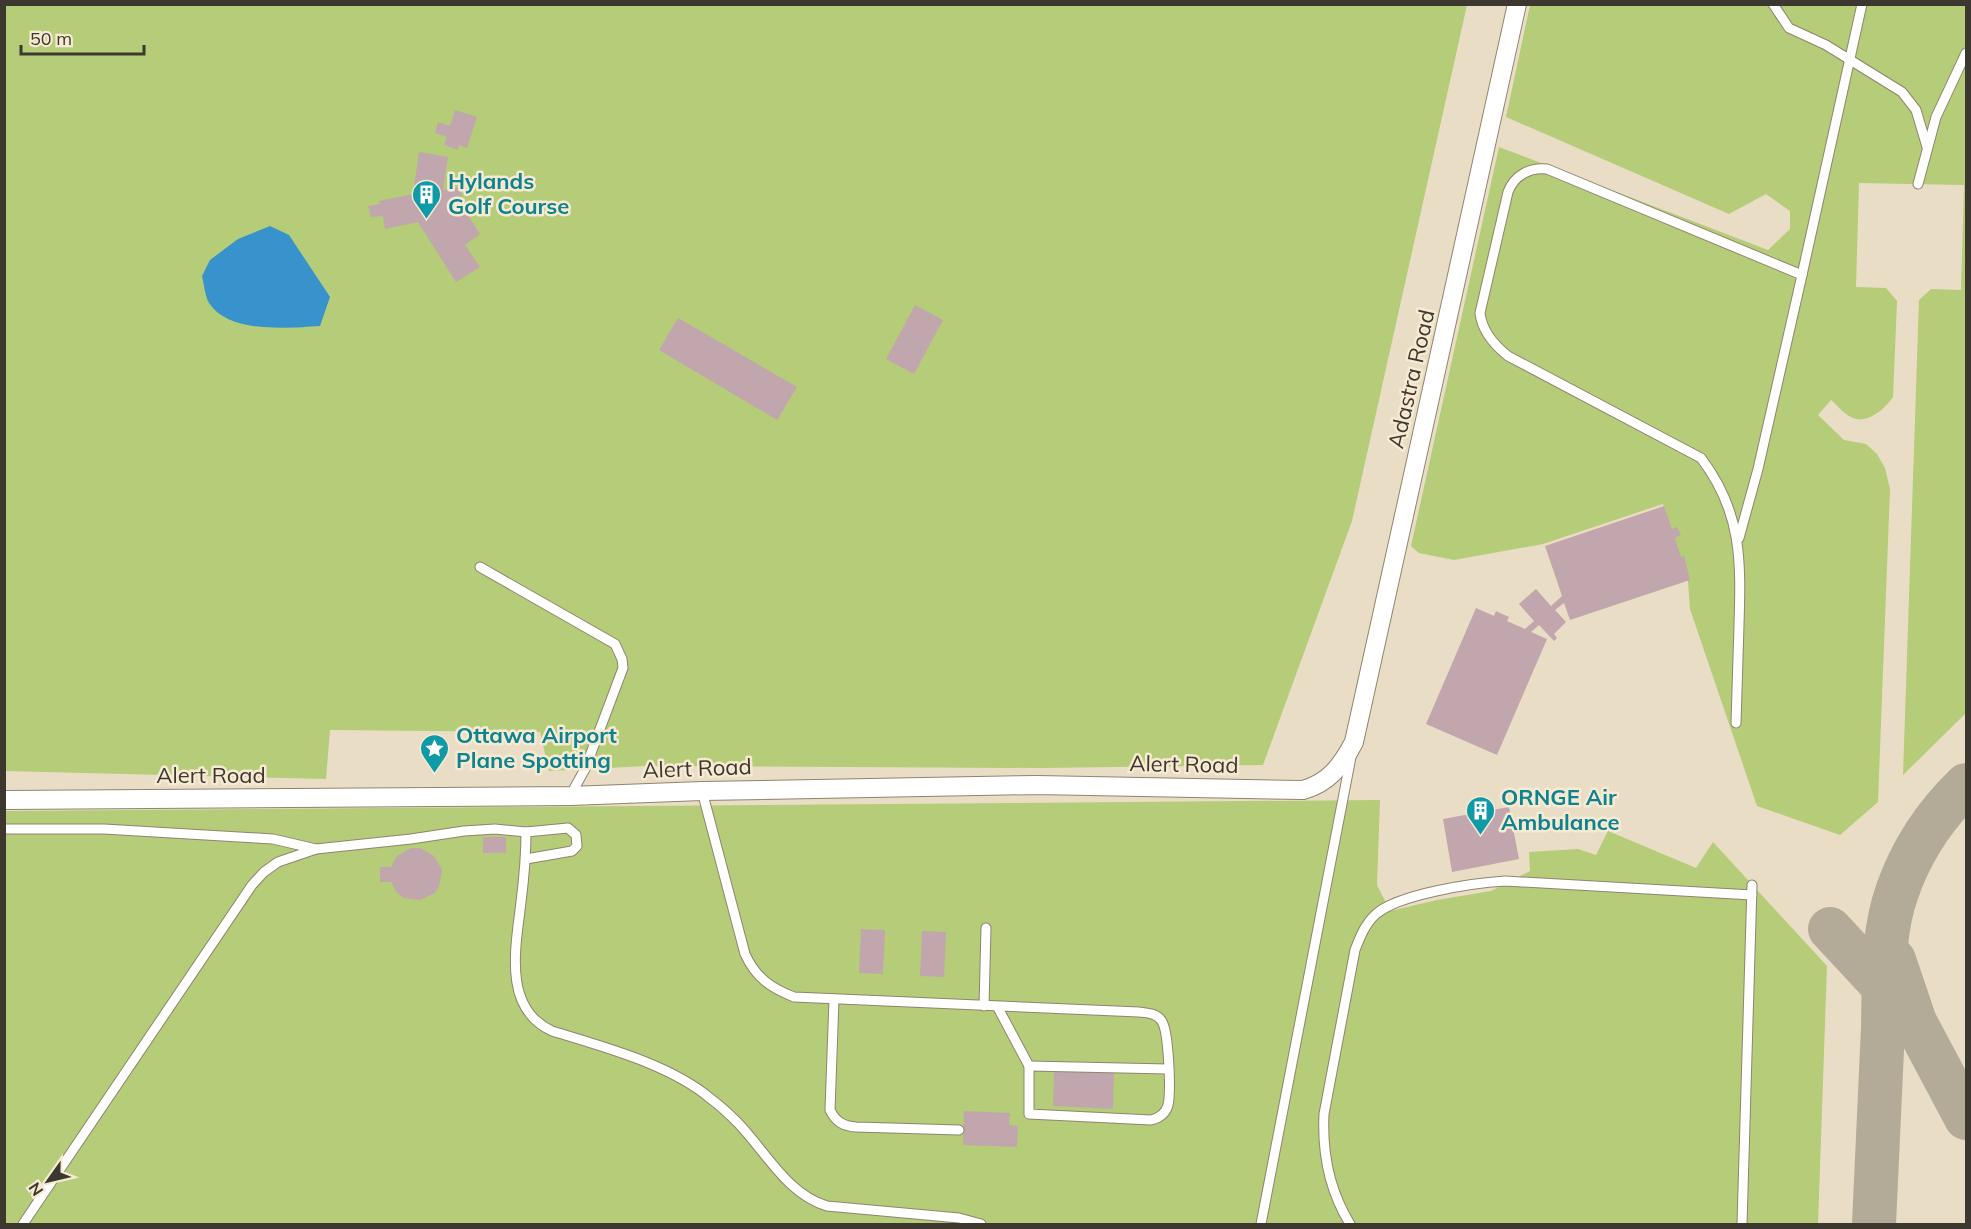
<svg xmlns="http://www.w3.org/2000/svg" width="1971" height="1229" font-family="Mulish,sans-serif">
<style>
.green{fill:#b5cc78}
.water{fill:#3892cb}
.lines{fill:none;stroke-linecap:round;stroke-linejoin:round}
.taxiway{stroke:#b4aa98;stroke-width:44}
.building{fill:#c1a6ae}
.service-casing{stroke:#90846f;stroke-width:11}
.minor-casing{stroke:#90846f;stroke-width:20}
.service{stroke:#fff;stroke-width:9}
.minor{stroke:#fff;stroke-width:18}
.labels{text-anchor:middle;stroke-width:5;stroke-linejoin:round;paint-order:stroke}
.culture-label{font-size:22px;font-weight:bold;fill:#0d838f;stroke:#f7ead2;text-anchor:start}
.street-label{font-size:22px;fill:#3d382f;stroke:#f7ead2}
</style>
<rect width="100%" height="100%" fill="#e9ddc6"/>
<g class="green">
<path d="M5 5H1467L1352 521 1263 765 1041 768 646 766 549 771 540 732 330 730 326 779 5 771Z"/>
<path d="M1530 5H1966V713L1903 775 1919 300 1931 289 1961 290 1964 185 1859 183 1856 287 1886 288 1897 301 1893 397C1885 409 1865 427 1849 416 1842 412 1837 405 1831 400L1818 415 1844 440 1866 444 1877 454 1885 468 1890 489 1878 802 1840 835 1757 806 1690 609 1688 581 1663 504 1543 544 1454 560 1419 553 1411 546 1499 147 1768 250 1790 229V211L1766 194 1729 214 1506 117Z"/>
<path d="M1380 800 1377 885 1390 911 1437 900 1491 891 1530 871 1529 852 1578 849 1596 855 1608 831 1696 868 1713 842 1827 966 1818 1224H5L4 811Z"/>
</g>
<path class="water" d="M270 226 289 235 330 297 320 326C289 328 229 334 209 303 205 296 204 284 202 276L210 260 238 239Z"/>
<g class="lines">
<g class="taxiway">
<path d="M1830 929 1896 1000"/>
<path d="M1894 960 1915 1022 1966 1118"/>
<path d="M1874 1224C1877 1159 1880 1093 1883 1028 1884 983 1882 934 1897 892 1911 851 1936 814 1966 785"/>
</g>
</g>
<g class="building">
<path d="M455 110 477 117 467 148 459 145 458 150 444 145 447 137 435 133 438 122 450 126Z"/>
<path d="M419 152 448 157 443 190 460 187 464 209 480 234 465 245 480 267 456 282 418 222 385 229 383 216 371 217 368 206 380 204 379 201 413 194Z"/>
<path d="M915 305 943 320 914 374 886 359Z"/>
<path d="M678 318 797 387 777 420 659 350Z"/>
<path d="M1664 506 1672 529 1677 527 1681 535 1675 538 1681 557 1684 556 1690 580 1570 620 1564 603 1555 610 1566 622 1554 634 1557 638 1554 641 1539 625 1531 632 1547 639 1497 755 1426 724 1476 608 1494 616 1496 611 1500 613 1509 617 1507 621 1525 629 1534 621 1519 604 1536 589 1551 606 1562 596 1545 546Z"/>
<path d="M1509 807 1519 859 1452 872 1443 819Z"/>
<rect x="483" y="837" width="23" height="16"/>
<path d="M411 848H420L434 856 442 870 439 886 435 893 420 900 404 898 397 893 391 882H380V867H391L397 856Z"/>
<path d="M861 929 885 930 883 974 859 973Z"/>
<path d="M922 931 946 932 944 977 920 976Z"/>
<path d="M1054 1069 1114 1072 1113 1109 1053 1106Z"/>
<path d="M964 1111 1010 1113 1009 1125 1018 1126 1017 1147 963 1145Z"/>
</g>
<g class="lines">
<defs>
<g id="service">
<path d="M1773 4 1789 28 1826 45 1902 92 1916 110 1927 147"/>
<path d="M1918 184 1936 117 1966 53"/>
<path d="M1739 538 1758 469 1802 275"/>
<path d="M480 567 615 644 622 659 623 668 585 769 570 796"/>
<path d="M1736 723C1737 690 1738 658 1739 625 1741 560 1742 512 1701 458L1508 356C1493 344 1482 331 1480 313L1508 192C1514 176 1529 167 1547 169L1802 275 1862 4"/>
<path d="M702 791 745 954C756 978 771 988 794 997L1139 1012C1147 1013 1156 1013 1161 1020 1169 1029 1171 1092 1168 1105 1166 1113 1159 1118 1151 1120L1029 1114V1066L997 1006"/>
<path d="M4 829H104L273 839 316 849"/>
<path d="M526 832C526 856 524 878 521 902 516 946 502 1008 552 1031 603 1047 670 1064 711 1099 721 1106 730 1115 738 1123 766 1152 787 1194 827 1206L959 1218 981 1224"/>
<path d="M834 999 830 1110C836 1122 843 1126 856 1127L959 1130"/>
<path d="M984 1006 986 928"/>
<path d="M1029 1066 1168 1069"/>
<path d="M23 1224 252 885 264 872 278 862 316 849 411 839 464 831 495 829 526 832 568 828 576 835 577 846 572 851 526 859"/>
<path d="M1261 1224 1351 757"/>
<path d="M1350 1224C1329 1190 1322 1154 1324 1114L1355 950C1360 937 1365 924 1376 914 1399 894 1473 883 1505 881L1752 895"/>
<path d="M1742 1224 1752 885"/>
</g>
<path id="minor" d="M4 800 570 796 702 791 1037 785 1303 790C1329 783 1342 765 1354 742L1517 4"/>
</defs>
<use href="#service" class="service-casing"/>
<use href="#minor" class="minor-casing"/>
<use href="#service" class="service"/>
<use href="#minor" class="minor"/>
</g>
<defs>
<symbol id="building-pin" viewBox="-11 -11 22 30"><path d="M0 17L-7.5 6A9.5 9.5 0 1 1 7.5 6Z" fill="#0f9aa8" stroke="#f7ead2"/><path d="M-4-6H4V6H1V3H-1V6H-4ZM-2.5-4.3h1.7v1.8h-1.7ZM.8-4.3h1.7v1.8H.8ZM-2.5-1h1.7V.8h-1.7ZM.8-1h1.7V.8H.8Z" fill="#fff"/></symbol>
<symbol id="sight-pin" viewBox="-11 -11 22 30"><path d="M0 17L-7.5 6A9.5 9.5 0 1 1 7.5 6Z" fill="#0f9aa8" stroke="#f7ead2"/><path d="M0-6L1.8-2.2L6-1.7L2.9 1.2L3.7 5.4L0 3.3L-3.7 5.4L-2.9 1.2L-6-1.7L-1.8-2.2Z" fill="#fff"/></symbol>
</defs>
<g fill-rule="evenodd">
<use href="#building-pin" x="410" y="178" width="33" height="45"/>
<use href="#sight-pin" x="418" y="732" width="33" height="45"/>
<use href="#building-pin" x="1464" y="794" width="33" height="45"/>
</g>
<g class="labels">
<g class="culture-label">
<text x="448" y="189">Hylands<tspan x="448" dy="25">Golf Course</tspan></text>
<text x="456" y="743">Ottawa Airport<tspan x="456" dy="25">Plane Spotting</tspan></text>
<text x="1501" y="805">ORNGE Air<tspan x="1501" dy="25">Ambulance</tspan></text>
</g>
<g class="street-label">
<text transform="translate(1411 379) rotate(-77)" y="8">Adastra Road</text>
<text transform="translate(1184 764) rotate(1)" y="8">Alert Road</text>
<text transform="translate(697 768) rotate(-2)" y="8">Alert Road</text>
<text x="211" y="783">Alert Road</text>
</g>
</g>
<rect width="1971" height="1229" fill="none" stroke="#3d382f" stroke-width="12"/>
<g transform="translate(48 1181) rotate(236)" stroke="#f7ead2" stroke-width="4.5" paint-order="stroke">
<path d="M0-4.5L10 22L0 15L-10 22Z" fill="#3d382f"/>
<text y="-9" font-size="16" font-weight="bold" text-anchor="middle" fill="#3d382f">N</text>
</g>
<path d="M21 45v9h123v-9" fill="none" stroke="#3d382f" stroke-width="3"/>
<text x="30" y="45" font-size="18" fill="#3d382f" stroke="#f7ead2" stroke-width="4.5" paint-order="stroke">50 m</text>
</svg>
